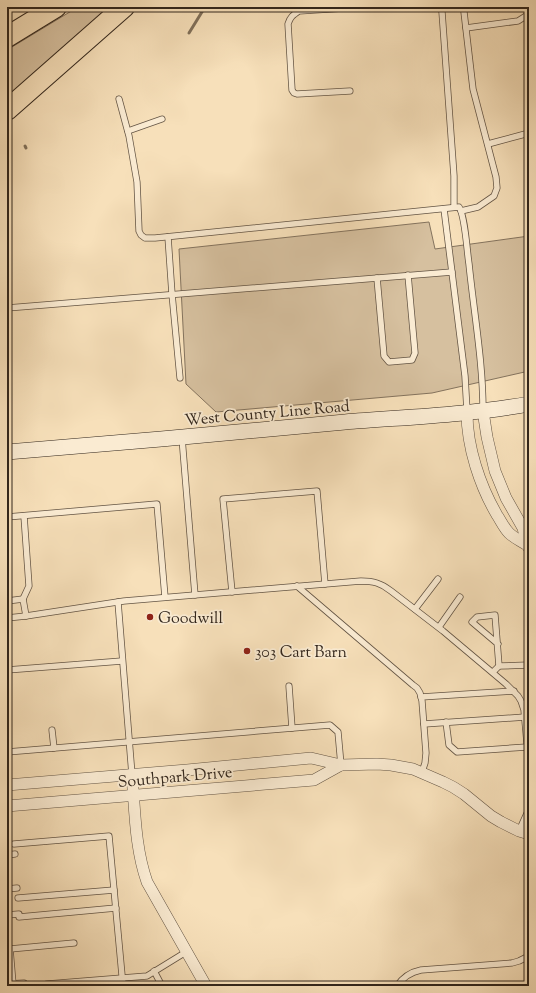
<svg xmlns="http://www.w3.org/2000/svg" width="536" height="993" font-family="'Sorts Mill Goudy',serif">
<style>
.green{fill:#d6c09f;stroke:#84735e}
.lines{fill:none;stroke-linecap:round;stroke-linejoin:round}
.stream{stroke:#80705a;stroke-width:3}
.lane-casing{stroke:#635444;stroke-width:7}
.street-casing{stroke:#635444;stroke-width:12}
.secondary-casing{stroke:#32261c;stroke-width:16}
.highway-casing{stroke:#32261c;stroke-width:22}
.lane{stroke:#faebd2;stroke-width:5.5}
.street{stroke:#faebd2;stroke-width:11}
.secondary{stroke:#faebd2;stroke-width:15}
.highway{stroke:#f7e0ba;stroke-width:20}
.poi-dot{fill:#8f2418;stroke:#faebd2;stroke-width:1.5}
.labels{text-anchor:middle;stroke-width:3.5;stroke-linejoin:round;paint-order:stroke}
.street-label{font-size:16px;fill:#32261c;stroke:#faebd2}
.poi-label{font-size:16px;fill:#32261c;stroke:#faebd2;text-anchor:start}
</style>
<rect width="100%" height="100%" fill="#f7e0ba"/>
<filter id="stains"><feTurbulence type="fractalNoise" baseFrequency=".005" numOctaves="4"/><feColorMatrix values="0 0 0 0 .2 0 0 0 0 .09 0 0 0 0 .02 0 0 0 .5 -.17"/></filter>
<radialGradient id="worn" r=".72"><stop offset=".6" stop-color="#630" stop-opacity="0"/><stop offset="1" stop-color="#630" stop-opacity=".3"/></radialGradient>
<g class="green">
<path d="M78 7H113L7 99V50Z"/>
<path d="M429 222 435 249 529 236V371L432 393 216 412 186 384 179 249Z"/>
</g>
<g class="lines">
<g class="stream">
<path d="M189 33 205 7"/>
<path d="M25 146 26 148"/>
</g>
<defs>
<g id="lane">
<path d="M440 7 442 12 454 176V207"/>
<path d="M466 28 518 21 529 14"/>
<path d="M350 91 297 94 294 93 292 90 288 24C290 17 293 15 299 11L362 7"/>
<path d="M119 99 129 136 137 182 139 231 141 235 145 238H155L459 207C465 215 467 252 469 264 474 313 483 362 483 411"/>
<path d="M128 131 162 119"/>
<path d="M488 144 529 133"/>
<path d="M444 209 465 376 467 411"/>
<path d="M461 211 478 207 494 196 497 188 496 177 473 89 464 12V7"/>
<path d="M168 237 172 294 180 378"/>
<path d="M377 278 384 356 389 362 412 360 415 353 408 275"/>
<path d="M7 308 452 272"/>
<path d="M182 438 195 595"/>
<path d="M7 517 157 504 165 597"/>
<path d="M297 586 413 685 417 688 420 693 422 701 426 753 425 763 422 772"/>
<path d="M232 592 223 499 317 491 325 584"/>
<path d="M23 599 29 586 24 516"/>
<path d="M7 601 23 599 26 616"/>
<path d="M118 602 132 775"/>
<path d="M415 609 438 579"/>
<path d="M7 618 26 616 124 601 361 581C373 581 381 583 391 591L443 631 506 684 518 696 521 701 524 710 529 766"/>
<path d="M439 627 460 597"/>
<path d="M498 644 472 622 477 617 495 615 499 666"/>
<path d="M7 670 122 661"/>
<path d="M493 672 499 666 529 665"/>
<path d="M289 686 292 728"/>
<path d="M421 697 514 691"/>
<path d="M446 722 449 745 457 752 527 747"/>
<path d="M424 724 525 717"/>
<path d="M52 730 54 748"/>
<path d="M7 752 330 725 338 732 341 765"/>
<path d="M519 831 529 809"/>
<path d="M14 844 109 836 123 986"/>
<path d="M7 855 15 854"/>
<path d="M7 889 17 888"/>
<path d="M18 898 114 890"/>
<path d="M7 915 19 914"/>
<path d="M19 917 116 908"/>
<path d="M154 971 162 986"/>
<path d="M7 984 24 983"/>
<path d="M13 984 10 949 74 943"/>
<path d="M47 984 147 976 186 952"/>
<path d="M397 986C403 977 411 972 421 970L512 963 519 961 529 956"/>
</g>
<g id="street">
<path d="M483 411 487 437 495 471 506 498 523 528 527 545"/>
<path d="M467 413C467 447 480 486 497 515 501 521 504 528 509 533 514 538 521 541 527 545L529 548"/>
<path d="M132 775C135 811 135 848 147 882L206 986"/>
<path d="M7 785 187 770 311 758 341 765 377 764 391 765 413 769 443 782 453 787 464 794 491 816 501 822 519 831 529 834"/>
<path d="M7 806 314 780 341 765"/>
</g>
<path id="secondary" d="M7 452C120 443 232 433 345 422 406 417 468 415 529 404"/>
<g id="highway">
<path d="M7 37 56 7"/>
<path d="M7 110 124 7"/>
</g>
</defs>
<use href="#lane" class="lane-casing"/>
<use href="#street" class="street-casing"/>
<use href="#secondary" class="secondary-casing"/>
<use href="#highway" class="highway-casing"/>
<use href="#lane" class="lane"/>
<use href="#street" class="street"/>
<use href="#secondary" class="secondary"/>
<use href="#highway" class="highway"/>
</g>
<g class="poi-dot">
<circle cx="150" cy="617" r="4"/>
<circle cx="247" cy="651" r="4"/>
</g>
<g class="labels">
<g class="street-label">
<text transform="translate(267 412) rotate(-5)" y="6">West County Line Road</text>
<text transform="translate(175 776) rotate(-5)" y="6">Southpark Drive</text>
</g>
<g class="poi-label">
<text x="158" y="623">Goodwill</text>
<text x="255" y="657">303 Cart Barn</text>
</g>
</g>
<rect width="536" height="993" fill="none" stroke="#f7e0ba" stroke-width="24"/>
<rect x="8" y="8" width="520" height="977" fill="none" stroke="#32261c" stroke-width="2"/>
<rect x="12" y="12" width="512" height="969" fill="none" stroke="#32261c"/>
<rect width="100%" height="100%" filter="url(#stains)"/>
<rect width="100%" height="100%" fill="url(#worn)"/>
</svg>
